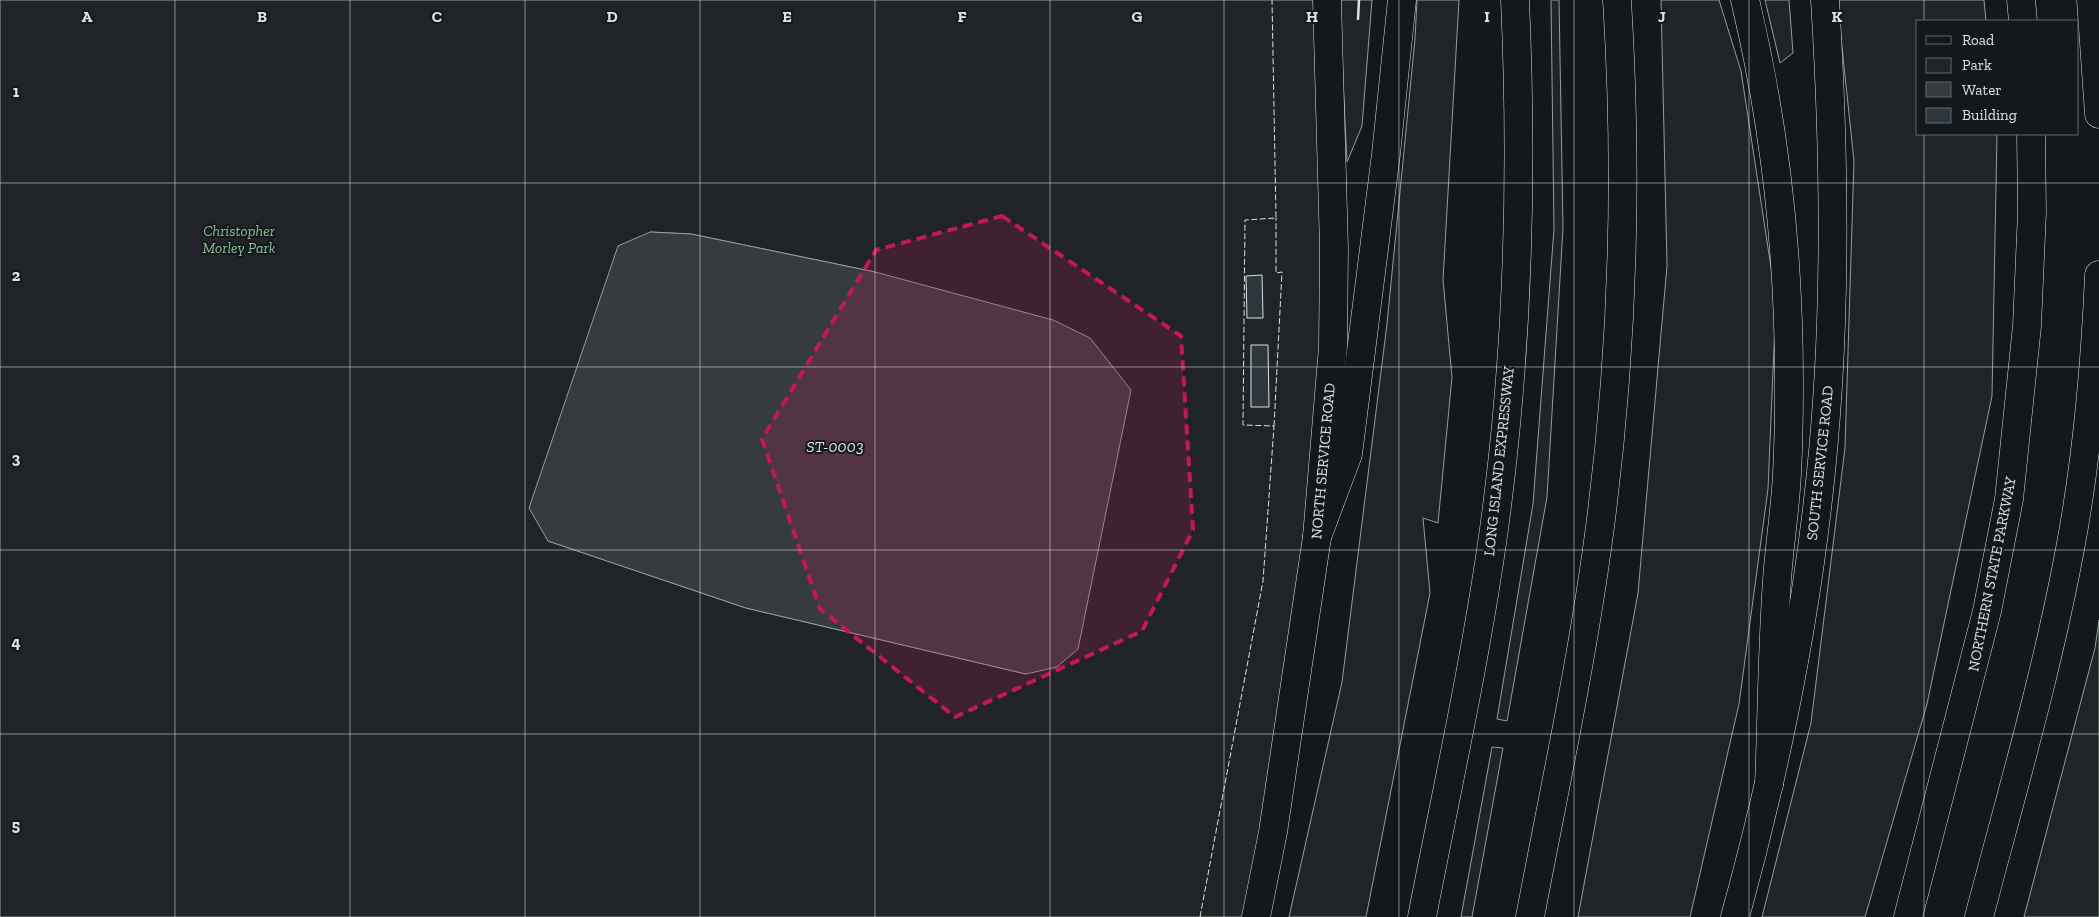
<svg xmlns="http://www.w3.org/2000/svg" width="2099" height="917" font-family="'Zilla Slab',serif">
<style>
.green{fill:#202428;stroke:#939e99;fill-rule:evenodd}
.water{fill:#363b3e;stroke:#939e99}
.building{fill:#2c363c;stroke:#d8e6dc}
.lines{fill:none;stroke-linecap:round;stroke-linejoin:round}
.major-casing{stroke:#d8e6dc;stroke-width:29}
.highway-casing{stroke:#d8e6dc;stroke-width:29}
.major{stroke:#14181c;stroke-width:28}
.highway{stroke:#14181c;stroke-width:28}
.fence{stroke:#d8e6dc;stroke-width:1;stroke-dasharray:6 2.5;stroke-linecap:butt}
.wall{stroke:#d8e6dc;stroke-width:2.5}
.marked{fill:#c2185b;fill-opacity:0.2;stroke:#c2185b;stroke-width:4;stroke-dasharray:10 6;stroke-linejoin:round}
.grid{fill:none;stroke:#d8e6dc;stroke-width:1;stroke-opacity:0.55}
.labels{text-anchor:middle;stroke-width:4;stroke-linejoin:round;paint-order:stroke}
.park-label{font-size:15px;font-style:italic;fill:#8ac095;stroke:#14181c}
.street-label{font-size:15px;fill:#d8e6dc;stroke:#14181c}
.water-label{font-size:16px;font-style:italic;fill:#d8e6dc;stroke:#14181c}
.grid-label{font-size:16px;text-anchor:middle;font-weight:bold;fill:#d8e6dc;stroke:#14181c;stroke-width:4;stroke-linejoin:round;paint-order:stroke}
</style>
<rect width="100%" height="100%" fill="#14181c"/>
<g class="green">
<path d="M0 0H1322L1329 351 1256 917H0ZM650 232 691 234 875 272 1026 674 746 608 548 541Z"/>
<path d="M1339 0H1372L1362 126 1347 162Z"/>
<path d="M1417 0H1459L1443 280 1452 377 1438 523 1423 518 1430 593 1366 917H1289L1342 682 1387 324 1415 39Z"/>
<path d="M1551 0H1559L1563 228 1547 497 1507 721 1497 719 1533 504 1554 229Z"/>
<path d="M1661 0H1719L1741 71 1776 300 1768 489 1739 704 1690 917H1578L1638 593 1667 266Z"/>
<path d="M1765 0H1789L1793 53 1780 63Z"/>
<path d="M1837 0H1984L1986 21H1918V134H1997L1992 396 1927 704 1865 917H1762L1811 723 1845 448 1854 161Z"/>
<path d="M2099 620V917H2024L2095 648Z"/>
<path d="M1492 747 1503 748 1472 917H1461Z"/>
</g>
<path class="water" d="M650 232 691 234 875 272 1053 320 1090 338 1131 390 1078 649 1057 667 1026 674 746 608 548 541 529 508 618 246Z"/>
<g class="building">
<path d="M1262 275 1263 318H1247L1246 276Z"/>
<path d="M1251 345H1268L1269 407H1251Z"/>
</g>
<g class="lines">
<defs>
<g id="major">
<path d="M1256 917 1273 832 1317 537 1333 347 1334 248 1327 0"/>
<path d="M1735 917C1783 744 1817 566 1828 386 1836 257 1833 129 1825 0"/>
</g>
<g id="highway">
<path d="M1745 0C1775 125 1789 252 1789 381 1789 421 1789 461 1785 500 1783 522 1780 545 1778 567 1772 639 1772 713 1769 785"/>
<path d="M2021 0 2023 21"/>
<path d="M2091 0 2099 114"/>
<path d="M1317 537 1348 454 1386 154 1402 0"/>
<path d="M1422 917C1447 788 1476 659 1494 529 1518 354 1523 176 1515 0"/>
<path d="M1530 917C1555 785 1584 653 1601 519 1623 347 1628 173 1617 0"/>
<path d="M1908 917 1987 611 2009 499 2027 326 2032 212 2031 134"/>
<path d="M1979 917C2011 795 2047 673 2070 549 2087 459 2095 367 2099 275"/>
</g>
</defs>
<use href="#major" class="major-casing"/>
<use href="#highway" class="highway-casing"/>
<use href="#major" class="major"/>
<use href="#highway" class="highway"/>
<g class="fence">
<path d="M1274 426 1282 272 1276 273V218"/>
<path d="M1200 917 1263 581 1274 426 1243 425 1245 220 1276 218 1272 0"/>
</g>
<path class="wall" d="M1358 19 1359 0"/>
</g>
<path class="marked" d="M1002 216 1181 336 1193 530 1142 631 955 717 820 609 762 439 876 250Z"/>
<path class="grid" d="M175 0V917M350 0V917M525 0V917M700 0V917M875 0V917M1050 0V917M1224 0V917M1399 0V917M1574 0V917M1749 0V917M1924 0V21M1924 134V917M0 183H2099M0 367H2099M0 550H2099M0 734H2099"/>
<g class="labels">
<g class="park-label">
<text x="239" y="236">Christopher<tspan x="239" dy="17">Morley Park</tspan></text>
</g>
<g class="street-label">
<text transform="translate(1323 461) rotate(-85)" y="5">NORTH SERVICE ROAD</text>
<text transform="translate(1499 461) rotate(-84)" y="5">LONG ISLAND EXPRESSWAY</text>
<text transform="translate(1820 463) rotate(-84)" y="5">SOUTH SERVICE ROAD</text>
<text transform="translate(1992 574) rotate(-79)" y="5">NORTHERN STATE PARKWAY</text>
</g>
<g class="water-label">
<text x="835" y="452">ST-0003</text>
</g>
</g>
<g class="grid-label">
<text x="87" y="22">A</text>
<text x="262" y="22">B</text>
<text x="437" y="22">C</text>
<text x="612" y="22">D</text>
<text x="787" y="22">E</text>
<text x="962" y="22">F</text>
<text x="1137" y="22">G</text>
<text x="1312" y="22">H</text>
<text x="1487" y="22">I</text>
<text x="1662" y="22">J</text>
<text x="1837" y="22">K</text>
<text x="16" y="97">1</text>
<text x="16" y="281">2</text>
<text x="16" y="464">3</text>
<text x="16" y="648">4</text>
<text x="16" y="831">5</text>
</g>
<rect x="1916" y="20" width="162" height="115" fill="#14181c" stroke="#626a69"/>
<rect x="1926" y="36" width="25" height="8" fill="#14181c" stroke="#626a69"/>
<text x="1962" y="45" font-size="15" fill="#d8e6dc">Road</text>
<rect x="1926" y="58" width="25" height="15" fill="#202428" stroke="#626a69"/>
<text x="1962" y="70" font-size="15" fill="#d8e6dc">Park</text>
<rect x="1926" y="82" width="25" height="15" fill="#363b3e" stroke="#626a69"/>
<text x="1962" y="95" font-size="15" fill="#d8e6dc">Water</text>
<rect x="1926" y="108" width="25" height="15" fill="#2c363c" stroke="#626a69"/>
<text x="1962" y="120" font-size="15" fill="#d8e6dc">Building</text>
</svg>
